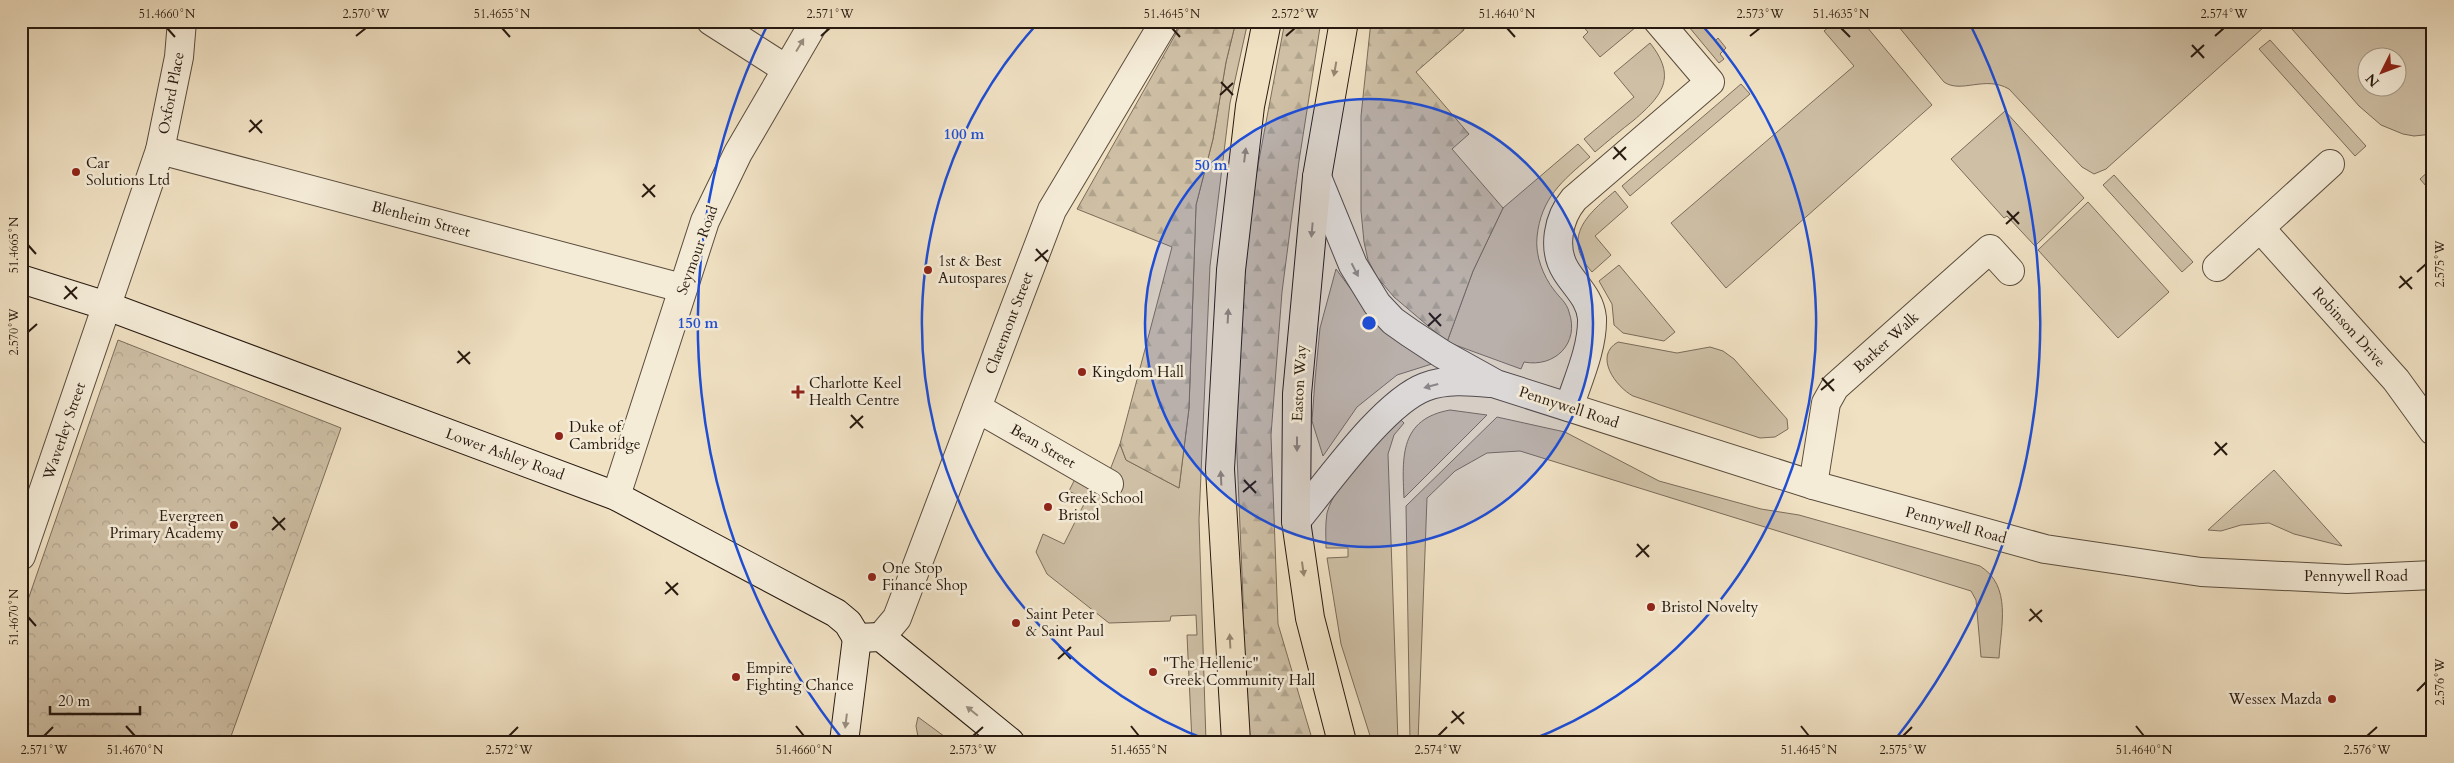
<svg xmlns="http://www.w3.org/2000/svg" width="2454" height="763" font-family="Cardo,serif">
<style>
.grass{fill:#cebfa5;stroke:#7b6c5a;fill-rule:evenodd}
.forest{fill:url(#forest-firs);stroke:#7b6c5a}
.park{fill:url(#park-crowns);stroke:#7b6c5a}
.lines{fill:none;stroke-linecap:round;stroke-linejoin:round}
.street-casing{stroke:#5a4c3d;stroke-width:30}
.secondary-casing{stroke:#281a10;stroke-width:30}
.primary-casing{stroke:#281a10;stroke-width:30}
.street{stroke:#f5ecd8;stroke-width:28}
.secondary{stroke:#f5ecd8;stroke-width:28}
.primary{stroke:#f0e1c3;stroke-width:28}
.oneway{fill:#998e7e}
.oneway2{fill:#968772}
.ticks{fill:none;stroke:#281a10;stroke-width:2}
.ring{fill:none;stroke:#1d4ed8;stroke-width:2.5}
.poi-dot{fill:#8f2418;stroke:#f5ecd8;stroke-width:2}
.labels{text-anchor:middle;stroke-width:5;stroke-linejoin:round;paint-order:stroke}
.street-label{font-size:15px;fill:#281a10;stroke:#f5ecd8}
.poi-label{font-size:15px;fill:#281a10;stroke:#f5ecd8;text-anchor:start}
.centre{fill:#1d4ed8;stroke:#f5ecd8;stroke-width:2.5}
.ring-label{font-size:15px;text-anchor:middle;font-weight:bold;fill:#1d4ed8;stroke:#f5ecd8;stroke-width:5;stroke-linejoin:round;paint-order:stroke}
.neatline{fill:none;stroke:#281a10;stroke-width:2}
.ticks-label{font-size:12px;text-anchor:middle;fill:#281a10}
</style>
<defs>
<pattern id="forest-firs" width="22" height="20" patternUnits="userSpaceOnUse" patternTransform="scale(1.25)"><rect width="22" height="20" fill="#cebfa5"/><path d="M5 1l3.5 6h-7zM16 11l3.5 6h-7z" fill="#b1a48d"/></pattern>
<pattern id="park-crowns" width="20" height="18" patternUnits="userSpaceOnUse" patternTransform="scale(1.25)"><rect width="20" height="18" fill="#cebfa5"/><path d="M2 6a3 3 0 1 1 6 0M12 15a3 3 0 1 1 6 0" fill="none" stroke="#b1a48d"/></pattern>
</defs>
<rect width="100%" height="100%" fill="#f0e1c3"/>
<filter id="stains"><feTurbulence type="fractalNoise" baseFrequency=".004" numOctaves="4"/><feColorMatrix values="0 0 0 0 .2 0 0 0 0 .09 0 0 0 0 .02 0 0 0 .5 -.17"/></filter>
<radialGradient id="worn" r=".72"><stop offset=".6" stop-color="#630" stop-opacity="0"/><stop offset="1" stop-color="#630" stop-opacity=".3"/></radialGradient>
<g class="grass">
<path d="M1236 21H1248L1230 103 1210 266 1199 520 1206 742H1192L1187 635H1197L1196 615 1171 616 1170 621 1109 623 1047 574 1036 552 1043 534 1064 544 1086 500 1069 491 1076 477 1110 470 1120 444 1126 460 1179 488 1189 408 1196 205 1213 139 1226 62Z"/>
<path d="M1578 21H1631L1636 27 1600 57 1583 37 1588 32Z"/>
<path d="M1684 21H1698L1715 41 1718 38 1726 48 1720 54 1724 59 1719 63Z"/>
<path d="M1826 21H1862L1932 105 1726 288 1671 223 1854 66 1824 31 1830 26Z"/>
<path d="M1894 21H2267L2264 27 2106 169 2094 174 2082 167 2009 89C1985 75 1961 94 1944 82Z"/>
<path d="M2285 21H2433V134L2414 136 2403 134 2381 125 2359 106ZM2366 58H2396V88H2366Z"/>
<path d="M2270 40 2366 146 2355 156 2259 49Z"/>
<path d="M1650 43C1677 77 1663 95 1634 120 1621 130 1608 141 1595 152L1584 139 1634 97 1614 73Z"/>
<path d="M1741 84 1750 94 1630 196 1622 186Z"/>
<path d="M2005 111 2084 198 2035 246 2007 216 2004 218 1951 159Z"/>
<path d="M1578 144 1590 157C1562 181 1541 198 1537 237 1535 255 1543 276 1554 290 1559 297 1567 303 1569 312 1580 343 1555 368 1524 362L1521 369 1447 342 1473 271 1503 208Z"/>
<path d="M2431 169 2433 170V194L2420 179Z"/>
<path d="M2114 175 2193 262 2182 272 2103 185Z"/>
<path d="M1615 191 1628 207 1595 236 1611 255 1592 272C1560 237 1589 213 1615 191Z"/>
<path d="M2088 202 2169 292 2118 338 2038 250Z"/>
<path d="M1619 265 1675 332 1664 341 1623 333 1614 325 1612 304 1599 281Z"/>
<path d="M1336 269 1376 323 1435 363 1397 375 1357 407 1323 456 1312 421 1315 380 1320 328Z"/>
<path d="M1618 342 1677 353 1710 347 1723 351 1734 359 1787 419 1788 429 1775 437 1760 438 1633 396C1616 387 1593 356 1618 342Z"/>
<path d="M1450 410 1487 415 1404 498C1402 456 1400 419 1450 410Z"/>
<path d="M1497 417 1565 432 1659 481 1761 509 1799 515 1980 566C2012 586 2001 626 1999 658L1981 657 1976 600 1971 591 1520 451 1487 453 1455 471 1427 498 1418 742H1410L1406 506Z"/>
<path d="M1401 420 1404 423 1394 435 1388 454 1398 742H1372L1341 644 1327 558 1348 557V548H1326C1326 537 1325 525 1327 513 1336 480 1377 444 1401 420Z"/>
<path d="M2274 470 2342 546 2294 534 2269 523 2241 525 2221 531 2208 530Z"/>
<path d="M918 717 952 742H919L916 726Z"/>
</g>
<g class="forest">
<path d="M1183 21H1236L1226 62 1213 139 1196 205 1189 408 1179 488 1126 460 1120 444 1172 247 1077 209Z"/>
<path d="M1285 21H1321L1299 161 1282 292 1271 435 1278 624 1313 742H1242L1240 730 1243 598 1236 431 1244 240Z"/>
<path d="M1371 21H1461L1464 30 1416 72 1469 134 1452 149 1503 208 1473 271 1447 342 1394 297 1377 277 1368 260 1364 242 1361 211V116Z"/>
</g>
<path class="park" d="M118 340 341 428 229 742H21V620Z"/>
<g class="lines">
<defs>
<g id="street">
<path d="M711 21 786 69"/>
<path d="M160 150 682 288"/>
<path d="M1317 177 1353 265 1377 304 1393 321 1410 333 1442 354 1496 384 1813 485 2045 549 2201 572 2347 579 2433 575"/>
<path d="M2260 228 2396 380 2433 431"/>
<path d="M2217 267 2330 164"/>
<path d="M1569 407C1578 380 1593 347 1592 318 1590 298 1576 287 1566 271 1552 249 1558 218 1574 199L1710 82 1658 21"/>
<path d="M977 408 1109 484"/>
<path d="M1813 485 1826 403 1835 387 1990 249 2010 271"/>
<path d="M616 496 705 221 738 153 815 21"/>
<path d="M1296 521C1327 484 1383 403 1425 387 1445 379 1469 381 1490 383"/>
<path d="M21 556 160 150 179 57 182 21"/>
<path d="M881 637 897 618 1052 210 1165 21"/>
</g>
<g id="secondary">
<path d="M21 279 107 306 616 496 836 613 848 623 857 638"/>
<path d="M857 638 881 637 1010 742"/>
<path d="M844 742 857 638"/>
</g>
<g id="primary">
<path d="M1236 742 1220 469 1231 270 1250 106 1267 21"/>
<path d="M1342 742 1310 618 1296 521 1297 394 1317 177 1344 21"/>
</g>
</defs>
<use href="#street" class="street-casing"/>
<use href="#secondary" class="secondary-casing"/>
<use href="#primary" class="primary-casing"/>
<use href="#street" class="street"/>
<use href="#secondary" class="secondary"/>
<use href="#primary" class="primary"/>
</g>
<defs><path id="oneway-solid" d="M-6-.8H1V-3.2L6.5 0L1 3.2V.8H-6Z" transform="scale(1.25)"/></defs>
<g class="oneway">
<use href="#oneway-solid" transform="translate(800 45) rotate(-59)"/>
<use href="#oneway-solid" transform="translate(1355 270) rotate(63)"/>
<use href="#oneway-solid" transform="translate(1431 386) rotate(165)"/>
<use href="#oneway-solid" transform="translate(972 711) rotate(-141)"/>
<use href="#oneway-solid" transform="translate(846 721) rotate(97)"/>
</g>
<g class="oneway2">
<use href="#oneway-solid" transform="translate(1335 69) rotate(100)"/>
<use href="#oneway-solid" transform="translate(1245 155) rotate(-83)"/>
<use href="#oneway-solid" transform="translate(1312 230) rotate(95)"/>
<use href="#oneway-solid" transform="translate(1228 316) rotate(-87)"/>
<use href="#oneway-solid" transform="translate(1297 444) rotate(90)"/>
<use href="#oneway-solid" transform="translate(1221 478) rotate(-93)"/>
<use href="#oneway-solid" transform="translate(1303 569) rotate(82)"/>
<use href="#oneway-solid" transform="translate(1230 641) rotate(-93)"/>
</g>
<path class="ticks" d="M167 28 175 37M502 28 510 37M1172 28 1180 37M1507 28 1515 37M1841 28 1850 37M356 36 366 28M821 36 830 28M1286 36 1295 28M1750 36 1760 28M2215 36 2224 28M2192 45 2204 58M2191 57 2204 45M1221 82 1233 95M1220 95 1233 83M250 120 262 133M249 132 262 120M1614 147 1626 160M1613 159 1626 147M643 184 655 197M642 197 655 185M2007 211 2019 224M2006 224 2019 212M28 245 36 254M1036 249 1048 262M1035 261 1048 250M2417 272 2426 264M2400 276 2412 289M65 286 77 299M2399 288 2412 277M64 299 77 287M1429 313 1441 326M1428 326 1441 314M28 332 37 324M458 351 470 364M457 363 470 352M1822 378 1834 391M1821 390 1834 379M851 415 863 428M850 428 863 416M2215 442 2227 455M2214 455 2227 443M1244 480 1256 493M1243 492 1256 481M273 517 285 530M272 530 285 518M1637 544 1649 557M1636 557 1649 545M666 582 678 595M665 594 678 583M2030 609 2042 622M28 617 36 626M2029 621 2042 610M1059 646 1071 659M1058 659 1071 647M2417 691 2426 682M1452 711 1464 724M1451 723 1464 712M126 726 135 736M796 726 804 736M1131 726 1139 736M1801 726 1809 736M2136 726 2144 736M44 736 53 727M509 736 518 727M973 736 983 727M1438 736 1447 727M1903 736 1912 727M2367 736 2377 727"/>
<circle cx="1369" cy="323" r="224" fill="#1d4ed8" fill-opacity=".12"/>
<g class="ring">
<circle cx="1369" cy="323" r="224"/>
<path d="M1212 742A447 447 0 0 1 1037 24M1701 24A447 447 0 0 1 1526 742"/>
<path d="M844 741A671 671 0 0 1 768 24M1970 24A671 671 0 0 1 1894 741"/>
</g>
<g class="poi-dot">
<circle cx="76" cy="172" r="5"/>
<circle cx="928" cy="270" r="5"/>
<circle cx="1082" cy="372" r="5"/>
<path d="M795.5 384.5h5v5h5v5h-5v5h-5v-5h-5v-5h5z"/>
<circle cx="559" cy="436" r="5"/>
<circle cx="1048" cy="507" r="5"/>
<circle cx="234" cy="525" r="5"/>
<circle cx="872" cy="577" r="5"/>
<circle cx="1651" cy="607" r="5"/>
<circle cx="1016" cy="623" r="5"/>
<circle cx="1153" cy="672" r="5"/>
<circle cx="736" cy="677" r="5"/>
<circle cx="2332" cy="699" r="5"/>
</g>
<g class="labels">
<g class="street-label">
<text transform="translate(171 93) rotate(-79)" y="5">Oxford Place</text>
<text transform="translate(421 219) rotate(15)" y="5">Blenheim Street</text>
<text transform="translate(697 250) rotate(-70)" y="5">Seymour Road</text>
<text transform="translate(1009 323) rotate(-69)" y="5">Claremont Street</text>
<text transform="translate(2349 327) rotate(48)" y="5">Robinson Drive</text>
<text transform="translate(1886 342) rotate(-42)" y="5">Barker Walk</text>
<text transform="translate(1299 383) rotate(-87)" y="5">Easton Way</text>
<text transform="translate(1569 407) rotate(18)" y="5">Pennywell Road</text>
<text transform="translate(64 431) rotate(-71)" y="5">Waverley Street</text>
<text transform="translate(1043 446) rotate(30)" y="5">Bean Street</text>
<text transform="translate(505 454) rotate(20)" y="5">Lower Ashley Road</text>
<text transform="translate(1956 525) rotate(15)" y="5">Pennywell Road</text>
<text x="2356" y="581">Pennywell Road</text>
</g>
<g class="poi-label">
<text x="86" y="168">Car<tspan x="86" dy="17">Solutions Ltd</tspan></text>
<text x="938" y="266">1st &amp; Best<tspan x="938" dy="17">Autospares</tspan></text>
<text x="1092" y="377">Kingdom Hall</text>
<text x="809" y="388">Charlotte Keel<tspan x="809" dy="17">Health Centre</tspan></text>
<text x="569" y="432">Duke of<tspan x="569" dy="17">Cambridge</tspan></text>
<text x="1058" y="503">Greek School<tspan x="1058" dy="17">Bristol</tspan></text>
<text x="224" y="521" text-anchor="end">Evergreen<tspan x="224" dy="17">Primary Academy</tspan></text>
<text x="882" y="573">One Stop<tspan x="882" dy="17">Finance Shop</tspan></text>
<text x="1661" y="612">Bristol Novelty</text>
<text x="1026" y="619">Saint Peter<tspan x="1026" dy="17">&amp; Saint Paul</tspan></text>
<text x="1163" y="668">"The Hellenic"<tspan x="1163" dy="17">Greek Community Hall</tspan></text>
<text x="746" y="673">Empire<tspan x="746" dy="17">Fighting Chance</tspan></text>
<text x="2322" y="704" text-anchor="end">Wessex Mazda</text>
</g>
</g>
<circle cx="1369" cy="323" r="8" class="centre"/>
<g class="ring-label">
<text x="964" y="139">100 m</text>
<text x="1211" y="170">50 m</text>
<text x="698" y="328">150 m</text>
</g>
<rect width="2454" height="763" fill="none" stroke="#f0e1c3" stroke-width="55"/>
<g transform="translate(2382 72) rotate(228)"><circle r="24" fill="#f5ecd8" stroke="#a39888"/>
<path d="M0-4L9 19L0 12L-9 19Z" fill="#8f2418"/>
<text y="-8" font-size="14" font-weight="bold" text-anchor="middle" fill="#281a10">N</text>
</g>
<path d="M50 706v8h90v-8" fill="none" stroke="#281a10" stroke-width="2.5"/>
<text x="58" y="706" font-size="15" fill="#281a10" stroke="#f5ecd8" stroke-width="4" paint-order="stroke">20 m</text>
<rect x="28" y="28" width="2398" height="708" class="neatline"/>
<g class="ticks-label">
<text x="167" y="18">51.4660°N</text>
<text x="366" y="18">2.570°W</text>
<text x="502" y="18">51.4655°N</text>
<text x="830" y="18">2.571°W</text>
<text x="1172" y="18">51.4645°N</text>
<text x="1295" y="18">2.572°W</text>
<text x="1507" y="18">51.4640°N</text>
<text x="1760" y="18">2.573°W</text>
<text x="1841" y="18">51.4635°N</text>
<text x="2224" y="18">2.574°W</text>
<text transform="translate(14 245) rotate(-90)" y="4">51.4665°N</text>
<text transform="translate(2440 264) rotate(-90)" y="4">2.575°W</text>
<text transform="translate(14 332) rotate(-90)" y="4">2.570°W</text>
<text transform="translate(14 617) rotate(-90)" y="4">51.4670°N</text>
<text transform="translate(2440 682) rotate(-90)" y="4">2.576°W</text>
<text x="44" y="754">2.571°W</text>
<text x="135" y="754">51.4670°N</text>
<text x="509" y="754">2.572°W</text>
<text x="804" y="754">51.4660°N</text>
<text x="973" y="754">2.573°W</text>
<text x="1139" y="754">51.4655°N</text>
<text x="1438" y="754">2.574°W</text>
<text x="1809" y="754">51.4645°N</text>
<text x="1903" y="754">2.575°W</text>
<text x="2144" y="754">51.4640°N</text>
<text x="2367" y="754">2.576°W</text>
</g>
<rect width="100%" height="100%" filter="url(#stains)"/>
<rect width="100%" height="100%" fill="url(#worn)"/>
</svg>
